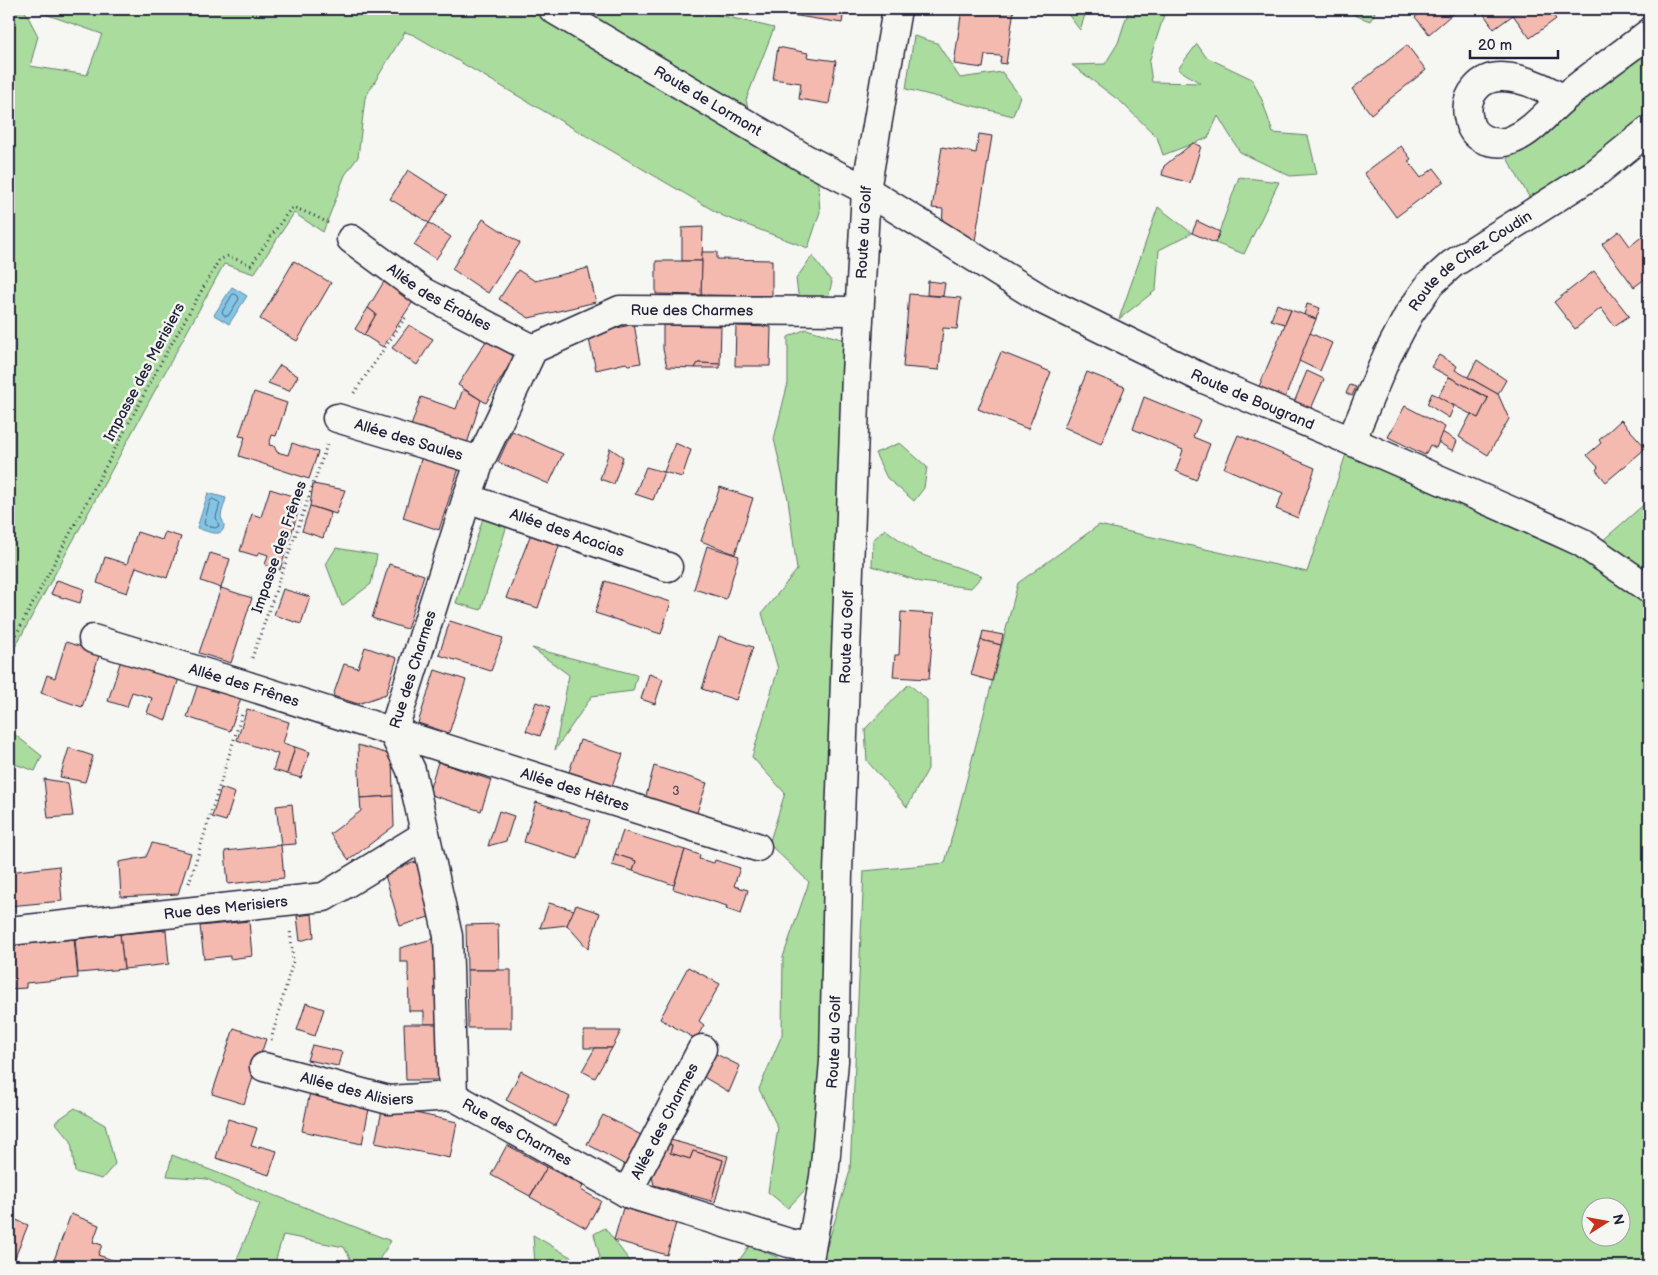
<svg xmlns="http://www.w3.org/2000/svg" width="1658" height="1275" font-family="'Balsamiq Sans',sans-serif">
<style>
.green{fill:#aadc9e;stroke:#667f6c;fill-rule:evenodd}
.water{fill:#84c5e5;stroke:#5d84a1}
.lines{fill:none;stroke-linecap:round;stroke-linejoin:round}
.shore{stroke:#49637f;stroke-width:1}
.building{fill:#f5baaf;stroke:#22223b}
.minor-casing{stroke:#22223b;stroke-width:31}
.path{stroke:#22223b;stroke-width:3;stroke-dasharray:1 4;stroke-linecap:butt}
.minor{stroke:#f6f6f2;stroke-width:28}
.labels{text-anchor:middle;stroke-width:5;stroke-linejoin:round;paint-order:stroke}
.number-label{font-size:12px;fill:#574858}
.street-label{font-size:15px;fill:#22223b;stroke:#f6f6f2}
</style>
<rect width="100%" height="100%" fill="#f6f6f2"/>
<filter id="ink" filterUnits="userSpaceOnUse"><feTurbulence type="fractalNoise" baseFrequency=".02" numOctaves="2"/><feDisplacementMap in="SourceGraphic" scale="10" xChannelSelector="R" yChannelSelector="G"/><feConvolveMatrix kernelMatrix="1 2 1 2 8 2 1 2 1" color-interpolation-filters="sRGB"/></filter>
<g filter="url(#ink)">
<g class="green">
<path d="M9 9H24L38 36 30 66 87 75 102 34 31 9H700L703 11 774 28 746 100 751 118 806 159 818 184 820 212 808 248 723 216 414 35 405 32 365 98 358 157 345 175 323 232 294 213 254 274 224 264 9 658Z"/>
<path d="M1064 9H1087L1080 30Z"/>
<path d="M1129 9H1151L1164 15 1149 62 1152 82 1200 83 1178 69 1197 44 1206 57 1252 79 1262 100 1273 133 1308 136 1317 174 1290 176 1240 152 1218 116 1208 138 1163 155 1157 137 1121 102 1072 65 1105 64 1118 43Z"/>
<path d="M1339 9H1373L1375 13 1370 21Z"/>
<path d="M914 36 937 43 960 78 1002 72 1020 96 1013 116 906 89Z"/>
<path d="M1649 49V117L1616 143 1532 202 1507 158Z"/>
<path d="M1239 177 1279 182 1244 254 1215 243Z"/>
<path d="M1158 207 1192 233 1159 250 1156 290 1119 319Z"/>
<path d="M812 256 832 282 828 297 807 303 798 294 796 279Z"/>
<path d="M806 329 845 340 819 1175 788 1208 768 1192 778 1128 759 1089 782 1035 783 957 809 882 769 844 785 793 752 757 778 669 762 613 797 570 788 499 774 439 788 383V337Z"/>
<path d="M900 443 927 467 924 488 914 501 887 478 875 453Z"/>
<path d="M1346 454 1515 522 1634 589 1649 602V1266H821L850 1171 864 871 945 863 1018 583 1099 525 1307 572ZM1590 1208H1620V1238H1590Z"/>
<path d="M1649 500V574L1601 542Z"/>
<path d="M483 518 507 525 481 610 456 603Z"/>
<path d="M885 529 917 553 982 576 971 588 921 582 872 566 873 540Z"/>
<path d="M336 548 377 555 371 584 342 606 326 564Z"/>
<path d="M532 648 637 675 633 691 592 696 555 750 569 675Z"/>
<path d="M909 684 927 700 928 769 907 807 867 761 865 729Z"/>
<path d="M9 730 42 756 35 771 9 762Z"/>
<path d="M75 1108 105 1125 115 1164 102 1179 75 1172 71 1141 55 1122Z"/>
<path d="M172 1155 391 1241 380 1258 381 1266H354L344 1247 283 1235 274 1266H234L260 1204 207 1179 167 1176Z"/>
<path d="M605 1228 632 1264 631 1266H589L600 1257 594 1234Z"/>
<path d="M533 1235 586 1266H535Z"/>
<path d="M750 1245 779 1258 786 1266H735Z"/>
</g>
<g class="water">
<path d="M232 287 247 296 229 324 214 315Z"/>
<path d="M208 493 226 498C225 503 221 512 221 517 222 520 224 523 224 525 224 540 204 530 197 528Z"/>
</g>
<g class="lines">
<g class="shore">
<path d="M235 294 238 296 239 299 228 316H225L222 312 232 295Z"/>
<path d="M213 499 220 503 216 517 219 526 215 528 205 525 204 523 210 501Z"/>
</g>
</g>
<g class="building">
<path d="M779 9H844L842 23 779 13Z"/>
<path d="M962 9H1014L1006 64 1000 63 1001 56 985 55 983 68 954 64Z"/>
<path d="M1425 9H1444L1450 16 1429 34 1415 17Z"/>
<path d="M1444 9H1459L1450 16Z"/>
<path d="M1483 9H1548L1556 19 1530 38 1513 15 1494 29 1481 10Z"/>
<path d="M1407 45 1426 70 1371 114 1352 89Z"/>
<path d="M778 47 808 53 807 57 836 61 829 104 799 99 801 83 773 79Z"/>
<path d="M979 134 992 136 974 247 942 227 943 209 932 208 942 147 976 153Z"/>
<path d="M1193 143 1201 146 1190 183 1162 175 1164 166Z"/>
<path d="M1401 146 1411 159 1408 161 1421 178 1434 168 1444 181 1396 217 1364 173Z"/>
<path d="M408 170 447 195 429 223 390 199Z"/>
<path d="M483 219 520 243 488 293 452 269Z"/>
<path d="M1197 221 1220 232 1215 243 1192 233Z"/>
<path d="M429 223 451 237 436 259 414 245Z"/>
<path d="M703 227 702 261H682V228Z"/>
<path d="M1619 231 1630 246 1649 231V276L1634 287 1602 244Z"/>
<path d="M702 252H717V259L772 260V296L701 295Z"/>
<path d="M294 261 331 283 297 341 260 319Z"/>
<path d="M656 261H702L701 295 656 294Z"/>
<path d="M588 268 596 302 529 318 499 299 518 270 535 281Z"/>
<path d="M1594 271 1629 316 1614 326 1601 308 1575 329 1554 302Z"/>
<path d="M388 275 418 294 383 347 364 335 376 314 368 308Z"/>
<path d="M928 281 945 283 943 296 927 295Z"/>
<path d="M909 294 961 298 957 329 943 328 939 370 903 367Z"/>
<path d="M1277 304 1291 310 1285 324 1271 320Z"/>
<path d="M1307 304 1320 308 1316 319 1304 315Z"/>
<path d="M368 308 376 314 364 335 355 329Z"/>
<path d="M1291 310 1316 319 1284 400 1258 389Z"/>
<path d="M634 324 641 363 628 365 626 363 596 370 588 335Z"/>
<path d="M409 325 433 339 417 365 392 348Z"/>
<path d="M663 325 721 326 720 364 698 363 695 368 667 367 663 349Z"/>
<path d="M736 326 771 327 770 366H735Z"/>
<path d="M1310 333 1332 343 1320 371 1299 361Z"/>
<path d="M488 338 515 356 486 403 458 385Z"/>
<path d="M1001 352 1051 372 1028 429 978 409Z"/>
<path d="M1439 355 1457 366 1455 370 1498 394 1509 419 1488 455 1459 437 1471 414 1478 418 1488 398 1431 367Z"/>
<path d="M1477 360 1506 380 1498 394 1468 377Z"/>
<path d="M698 363 720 364V368H695Z"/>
<path d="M280 365 298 376 289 391 268 383Z"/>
<path d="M1307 371 1324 379 1310 411 1293 405Z"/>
<path d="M1087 372 1125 387 1101 444 1064 427Z"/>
<path d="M1449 377 1488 398 1478 418 1438 397Z"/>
<path d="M1350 385 1356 387 1352 396 1346 393Z"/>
<path d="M463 389 481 400 466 447 410 429 421 397 456 409Z"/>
<path d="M254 392 287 403 276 436 272 435 269 445 274 446 277 452 288 455 292 443 318 452 309 479 239 456 245 437 239 436Z"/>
<path d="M1432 393 1454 406 1449 418 1427 404Z"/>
<path d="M1144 397 1200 420 1193 437 1210 444 1196 480 1176 471 1183 450 1133 429Z"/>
<path d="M1405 406 1445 427 1436 448 1430 445 1425 455 1388 437Z"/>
<path d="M1621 420 1646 448 1606 482 1596 470 1598 467 1587 455 1601 443 1599 440Z"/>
<path d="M512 431 563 454 549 484 498 462Z"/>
<path d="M1442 432 1457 441 1453 451 1438 442Z"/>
<path d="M1238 435 1315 468 1298 518 1276 509 1283 493 1224 468Z"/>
<path d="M675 443 691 450 682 477 664 472Z"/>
<path d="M610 448 623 457 614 484 600 479Z"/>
<path d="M422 456 459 468 439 530 403 518Z"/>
<path d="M646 467 664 472 653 500 635 494Z"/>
<path d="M313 484 345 490 336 514 310 506Z"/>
<path d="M720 487 753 498 735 554 701 541Z"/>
<path d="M270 489 302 499 280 570 265 565 268 555 259 552 257 556 240 551 252 514 261 517Z"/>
<path d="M310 506 331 513 323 538 302 531Z"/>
<path d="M532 531 560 543 538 608 506 598Z"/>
<path d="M137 532 162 540 165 532 181 537 167 578 136 567 127 593 97 583 105 557 127 564Z"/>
<path d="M707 546 739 556 726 599 694 589Z"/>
<path d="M210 553 230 559 221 588 201 581Z"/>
<path d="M389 564 424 575 407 629 372 618Z"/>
<path d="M57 580 84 589 80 603 51 594Z"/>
<path d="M605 581 671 602 661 634 595 613Z"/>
<path d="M221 588 252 598 231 663 199 653Z"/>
<path d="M283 589 310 597 301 624 274 615Z"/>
<path d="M901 612 934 614 929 679 893 677 895 655H899Z"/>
<path d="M450 621 503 638 491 671 439 655Z"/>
<path d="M983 631 1003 635 1001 645 981 640Z"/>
<path d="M719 636 753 647 736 700 702 689Z"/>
<path d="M981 640 1001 645 992 681 971 675Z"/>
<path d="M66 642 100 653 82 707 41 693 47 675 55 678Z"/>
<path d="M365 647 397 658 386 694 358 704 333 696 344 664 358 668Z"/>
<path d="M121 660 179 678 166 720 147 713 152 698 132 692 127 707 108 701Z"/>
<path d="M435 670 466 680 449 733 418 723Z"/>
<path d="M649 674 663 679 655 704 641 699Z"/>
<path d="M198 684 241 698 230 731 187 717Z"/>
<path d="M536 702 550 707 540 736 526 731Z"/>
<path d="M247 709 289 722 283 743 295 747 287 774 273 770 278 754 237 740Z"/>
<path d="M580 740 623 754 612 786 569 772Z"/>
<path d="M358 745 392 755 393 796 360 798Z"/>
<path d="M295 747 310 752 301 778 287 774Z"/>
<path d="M69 748 93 756 85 782 60 777Z"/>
<path d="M438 762 491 780 481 811 428 794Z"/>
<path d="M654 766 707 783 695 818 645 800Z"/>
<path d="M44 779 68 783 73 816 48 818Z"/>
<path d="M221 788 235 793 226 821 212 817Z"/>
<path d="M393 796 394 826 349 860 330 834 361 811 360 798Z"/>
<path d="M536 802 590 820 578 859 524 842Z"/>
<path d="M292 804 296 844 281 845 276 806Z"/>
<path d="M499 811 514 816 506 841 488 846Z"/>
<path d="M623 831 685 850 674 885 633 871 636 861 615 854Z"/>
<path d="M152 843 191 853 178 894 121 897 119 862 146 857Z"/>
<path d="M281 845 284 878 228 884 225 851Z"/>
<path d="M685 850 700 855 699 859 714 863 715 860 740 868 734 886 748 890 741 914 726 909 727 906 673 889Z"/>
<path d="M615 854 636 861 633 871 612 865Z"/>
<path d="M416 862 432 916 400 926 384 872Z"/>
<path d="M59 866 62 901 9 906V872Z"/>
<path d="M549 903 574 910 567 925 540 928Z"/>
<path d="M576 905 600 913 588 949 567 925Z"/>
<path d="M312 914 314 937 300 941 297 916Z"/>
<path d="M249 921 252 956 230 959V956L204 959 200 926Z"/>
<path d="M498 924 499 970H467L466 925Z"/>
<path d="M166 930 169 964 124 969 120 934Z"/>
<path d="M120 934 124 969 78 973 75 939Z"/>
<path d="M436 938 438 1024H424V1011H409L408 962H400V948Z"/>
<path d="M74 939 78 978 26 983V988L10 989 9 946Z"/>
<path d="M688 967 720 984 699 1021 704 1025 696 1039 660 1019Z"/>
<path d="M467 970H511V1028H468Z"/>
<path d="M306 1003 324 1009 315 1036 297 1030Z"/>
<path d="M404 1024H438L439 1080H406Z"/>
<path d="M234 1028 266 1039 244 1104 212 1094Z"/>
<path d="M584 1031H621L612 1048H584Z"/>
<path d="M312 1045 342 1052 338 1066 307 1060Z"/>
<path d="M595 1048H612L595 1078 582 1071Z"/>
<path d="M716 1054 740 1066 729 1092 702 1076Z"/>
<path d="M521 1071 570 1097 555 1126 506 1100Z"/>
<path d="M310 1092 336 1097V1100L340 1102 341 1098 370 1104 362 1144 302 1131Z"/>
<path d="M383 1106 457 1122 450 1158 375 1143Z"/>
<path d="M603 1115 643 1136 627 1166 587 1144Z"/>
<path d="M228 1119 257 1128 251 1146 259 1148V1146L277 1151 269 1175 216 1158Z"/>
<path d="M667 1139 728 1156 715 1202 711 1201 723 1160 693 1151 690 1159 670 1153 672 1145 664 1143Z"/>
<path d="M664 1143 672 1145 670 1153 690 1159 693 1151 723 1160 711 1201 654 1185 650 1168Z"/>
<path d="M507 1145 547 1167 530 1196 491 1175Z"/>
<path d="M547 1167 583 1186 581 1190 601 1201 586 1228 530 1197Z"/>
<path d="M623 1208 676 1223 667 1255 614 1240Z"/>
<path d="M71 1214 99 1225 93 1242 102 1245 98 1255 121 1263 120 1266H72L54 1260Z"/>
<path d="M9 1217 28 1225 14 1260 9 1257Z"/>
</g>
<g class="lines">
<defs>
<g id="minor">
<path id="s1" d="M553 9 806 159 866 190 1043 300 1204 379 1351 441 1557 531 1581 542 1649 589"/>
<path d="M1563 99C1541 85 1496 64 1476 88 1469 96 1466 105 1468 116 1469 119 1469 124 1471 127 1478 142 1500 146 1514 139 1534 130 1547 112 1564 98 1591 75 1621 55 1649 33"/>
<path id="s2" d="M351 239 423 292 533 349"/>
<path id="s3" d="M337 418 480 461"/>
<path id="s4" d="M1351 441 1387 356 1409 314 1430 284 1452 264 1597 172 1649 130"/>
<path id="s5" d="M467 498 668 567"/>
<path id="s6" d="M93 639 242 684 757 847"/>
<path id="s7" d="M9 931 324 897 425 835"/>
<path id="s8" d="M264 1067 389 1100 453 1096"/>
<path id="s9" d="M627 1193 702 1049"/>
<path id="s10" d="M810 1247 789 1243 627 1193 453 1096 448 936 411 770 393 732 467 498 480 461 533 349 620 310 858 311"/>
<path id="s11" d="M808 1265 824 1177 834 1061 838 873 856 375 866 190 897 9"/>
</g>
</defs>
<use href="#minor" class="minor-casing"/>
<g class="path">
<path d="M354 393 407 315"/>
<path d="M9 648 165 355 219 260 228 256 251 265 286 215 293 207 317 217 328 223"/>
<path d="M252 658 327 445"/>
<path d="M189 883 242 714"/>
<path d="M271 1040 293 961 290 929"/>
</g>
<use href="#minor" class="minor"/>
</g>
</g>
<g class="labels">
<g class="number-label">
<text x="676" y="795">3</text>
</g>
<g class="street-label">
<text dy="5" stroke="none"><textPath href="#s1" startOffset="180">Route de Lormont</textPath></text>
<text dy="5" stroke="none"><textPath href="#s11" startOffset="1035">Route du Golf</textPath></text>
<text dy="5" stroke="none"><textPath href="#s4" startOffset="222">Route de Chez Coudin</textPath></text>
<text dy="5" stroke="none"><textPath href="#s2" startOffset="106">Allée des Érables</textPath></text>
<text dy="5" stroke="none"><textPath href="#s10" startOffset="1338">Rue des Charmes</textPath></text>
<text transform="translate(144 372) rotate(-62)" y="5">Impasse des Merisiers</text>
<text dy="5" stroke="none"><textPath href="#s1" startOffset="802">Route de Bougrand</textPath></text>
<text dy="5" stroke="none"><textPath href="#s3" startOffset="75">Allée des Saules</textPath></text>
<text dy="5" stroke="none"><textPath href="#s5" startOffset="106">Allée des Acacias</textPath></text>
<text transform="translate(279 547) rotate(-71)" y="5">Impasse des Frênes</text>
<text dy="5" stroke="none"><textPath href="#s11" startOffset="630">Route du Golf</textPath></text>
<text dy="5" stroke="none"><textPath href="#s10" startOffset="828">Rue des Charmes</textPath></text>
<text dy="5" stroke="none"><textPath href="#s6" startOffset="158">Allée des Frênes</textPath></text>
<text dy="5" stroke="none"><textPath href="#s6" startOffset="505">Allée des Hêtres</textPath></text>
<text dy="5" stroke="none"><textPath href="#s7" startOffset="218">Rue des Merisiers</textPath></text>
<text dy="5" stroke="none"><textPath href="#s11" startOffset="225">Route du Golf</textPath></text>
<text dy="5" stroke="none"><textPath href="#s8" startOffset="96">Allée des Alisiers</textPath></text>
<text dy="5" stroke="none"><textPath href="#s9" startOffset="81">Allée des Charmes</textPath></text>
<text transform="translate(517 1132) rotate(29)" y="5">Rue des Charmes</text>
</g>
</g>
<rect width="1658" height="1275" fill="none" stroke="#f6f6f2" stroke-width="30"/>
<rect x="15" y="15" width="1628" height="1245" fill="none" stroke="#22223b" stroke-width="2" filter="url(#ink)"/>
<g transform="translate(1606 1222) rotate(79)"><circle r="24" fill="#f6f6f2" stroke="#a1a1a9"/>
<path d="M0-4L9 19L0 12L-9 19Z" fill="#c8321e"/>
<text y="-8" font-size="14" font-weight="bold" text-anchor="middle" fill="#22223b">N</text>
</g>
<path d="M1470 50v8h88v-8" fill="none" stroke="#22223b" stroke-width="2.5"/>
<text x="1478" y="50" font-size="15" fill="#22223b" stroke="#f6f6f2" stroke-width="4" paint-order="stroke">20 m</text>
</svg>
